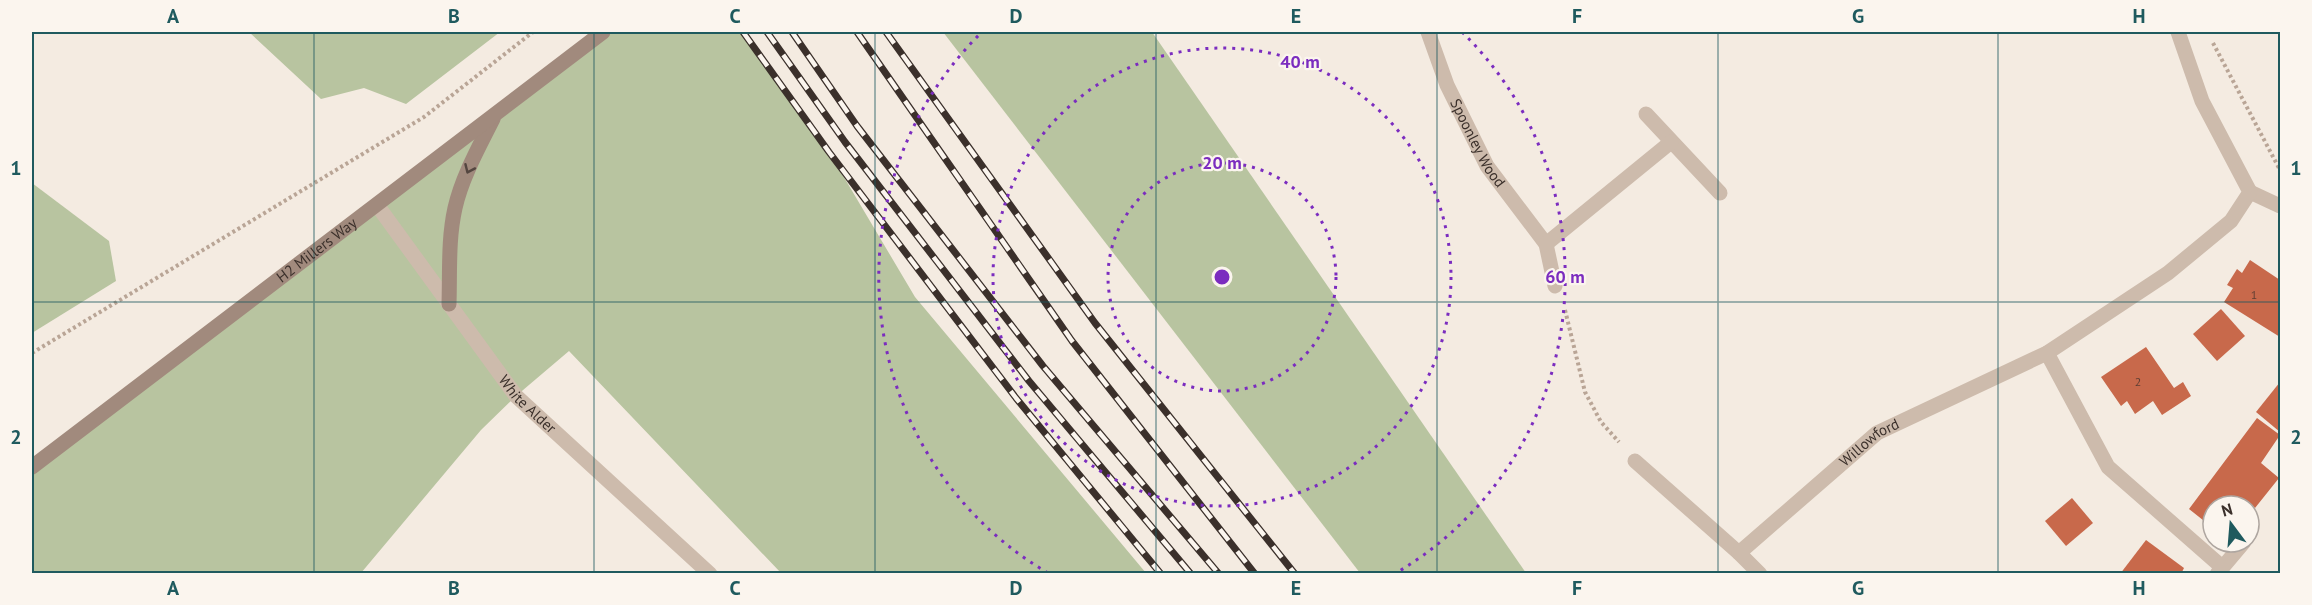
<svg xmlns="http://www.w3.org/2000/svg" width="2312" height="605" font-family="'PT Sans',sans-serif">
<style>
.green{fill:#b8c4a0}
.building{fill:#c8694b}
.lines{fill:none;stroke-linecap:round;stroke-linejoin:round}
.path{stroke:#b9a596;stroke-width:4;stroke-dasharray:3 3;stroke-linecap:butt}
.lane{stroke:#cdbbac;stroke-width:15}
.street{stroke:#cdbbac;stroke-width:15}
.secondary{stroke:#a18a7d;stroke-width:15}
.rail-casing{stroke:#3b302b;stroke-width:7}
.rail{stroke:#fbf5ee;stroke-width:4.5;stroke-dasharray:14;stroke-linecap:butt}
.oneway{stroke:#544640}
.grid{fill:none;stroke:#1f5a5e;stroke-width:1.5;stroke-opacity:0.55}
.ring{fill:none;stroke:#7b2cbf;stroke-width:3;stroke-dasharray:3 6}
.labels{text-anchor:middle;stroke-width:4.5;stroke-linejoin:round;paint-order:stroke}
.number-label{font-size:12px;fill:#5e3e33}
.street-label{font-size:15px;fill:#3b302b;stroke:#fbf5ee}
.centre{fill:#7b2cbf;stroke:#fbf5ee;stroke-width:3}
.ring-label{font-size:18px;text-anchor:middle;font-weight:bold;fill:#7b2cbf;stroke:#fbf5ee;stroke-width:4.5;stroke-linejoin:round;paint-order:stroke}
.neatline{fill:none;stroke:#1f5a5e;stroke-width:2}
.grid-label{font-size:20px;text-anchor:middle;font-weight:bold;fill:#1f5a5e}
</style>
<rect width="100%" height="100%" fill="#f4ebe1"/>
<g class="green">
<path d="M249 32H500L406 104 364 88 321 99Z"/>
<path d="M606 32H743L829 152 915 297 1146 573H781L569 351 516 396 481 430 361 573 32 574V467Z"/>
<path d="M943 32H1152L1526 573H1360Z"/>
<path d="M32 183 109 241 116 281 32 333Z"/>
</g>
<g class="building">
<path d="M2250 260 2280 280V337L2224 302 2233 288 2227 285 2237 269 2242 273Z"/>
<path d="M2221 309 2245 336 2217 361 2193 334Z"/>
<path d="M2146 347 2174 388 2183 382 2191 396 2162 415 2153 401 2135 414 2127 401 2121 406 2101 377Z"/>
<path d="M2280 382V432L2256 412Z"/>
<path d="M2257 418 2280 435 2261 463 2279 478 2255 508 2245 500 2240 506H2213V528L2189 509Z"/>
<path d="M2072 498 2093 523 2066 546 2045 521Z"/>
<path d="M2146 540 2184 568 2181 574H2120Z"/>
</g>
<g class="lines">
<g class="path">
<path d="M2213 43 2280 170"/>
<path d="M1565 310 1585 392 1601 422 1619 442"/>
<path d="M32 353 424 117 533 32"/>
</g>
<path class="lane" d="M2250 192 2280 206"/>
<g class="street">
<path id="s1" d="M1428 32 1447 85 1487 166 1546 244 1555 286"/>
<path d="M1646 114 1720 193"/>
<path id="s2" d="M377 205 516 396 710 574"/>
<path d="M1546 244 1671 142"/>
<path d="M2047 353 2108 467 2222 567"/>
<path d="M1635 461 1739 553"/>
<path id="s3" d="M1760 574 1739 553 1877 433 2047 353 2168 273 2231 221 2250 192 2202 101 2178 32"/>
<path d="M2217 574 2244 542"/>
</g>
<g class="secondary">
<path d="M449 304C450 272 448 239 455 208 462 177 479 147 493 119"/>
<path id="s4" d="M32 467 603 32"/>
</g>
<defs>
<g id="rail">
<path d="M743 32 829 152 1016 398 1161 574"/>
<path d="M767 32 845 142 1029 381 1191 574"/>
<path d="M792 32 857 126 1043 366 1219 574"/>
<path d="M857 32 1072 341 1255 574"/>
<path d="M886 32 1095 323 1295 574"/>
</g>
</defs>
<use href="#rail" class="rail-casing"/>
<use href="#rail" class="rail"/>
</g>
<defs><path id="oneway-chevron" d="M-2-3.5L2.5 0L-2 3.5" fill="none" stroke-width="1.6" stroke-linecap="round" stroke-linejoin="round" transform="scale(1.5)"/></defs>
<use class="oneway" href="#oneway-chevron" transform="translate(469 169) rotate(114)"/>
<path class="grid" d="M314 32V574M594 32V574M875 32V574M1156 32V574M1437 32V574M1718 32V574M1998 32V574M32 302H2280"/>
<g class="ring">
<circle cx="1222" cy="277" r="114"/>
<circle cx="1222" cy="277" r="229"/>
<path d="M1048 573A343 343 0 0 1 982 32M1462 32A343 343 0 0 1 1396 573"/>
</g>
<g class="labels">
<g class="number-label">
<text x="2254" y="299">1</text>
<text x="2138" y="386">2</text>
</g>
<g class="street-label">
<text dy="5" stroke="none"><textPath href="#s1" startOffset="122">Spoonley Wood</textPath></text>
<text dy="5" stroke="none"><textPath href="#s4" startOffset="358">H2 Millers Way</textPath></text>
<text dy="5" stroke="none"><textPath href="#s2" startOffset="250">White Alder</textPath></text>
<text dy="5" stroke="none"><textPath href="#s3" startOffset="201">Willowford</textPath></text>
</g>
</g>
<circle cx="1222" cy="277" r="9" class="centre"/>
<g class="ring-label">
<text x="1300" y="68">40 m</text>
<text x="1222" y="169">20 m</text>
<text x="1565" y="283">60 m</text>
</g>
<rect width="2312" height="605" fill="none" stroke="#fbf5ee" stroke-width="66"/>
<g transform="translate(2231 524) rotate(344)"><circle r="28" fill="#fbf5ee" stroke="#aea6a0" stroke-width="1.5"/>
<path d="M0-4.5L10 22L0 15L-10 22Z" fill="#1f5a5e"/>
<text y="-9" font-size="16" font-weight="bold" text-anchor="middle" fill="#3b302b">N</text>
</g>
<rect x="33" y="33" width="2246" height="539" class="neatline"/>
<g class="grid-label">
<text x="173" y="23">A</text>
<text x="454" y="23">B</text>
<text x="735" y="23">C</text>
<text x="1016" y="23">D</text>
<text x="1296" y="23">E</text>
<text x="1577" y="23">F</text>
<text x="1858" y="23">G</text>
<text x="2139" y="23">H</text>
<text x="16" y="175">1</text>
<text x="2296" y="175">1</text>
<text x="16" y="444">2</text>
<text x="2296" y="444">2</text>
<text x="173" y="595">A</text>
<text x="454" y="595">B</text>
<text x="735" y="595">C</text>
<text x="1016" y="595">D</text>
<text x="1296" y="595">E</text>
<text x="1577" y="595">F</text>
<text x="1858" y="595">G</text>
<text x="2139" y="595">H</text>
</g>
</svg>
